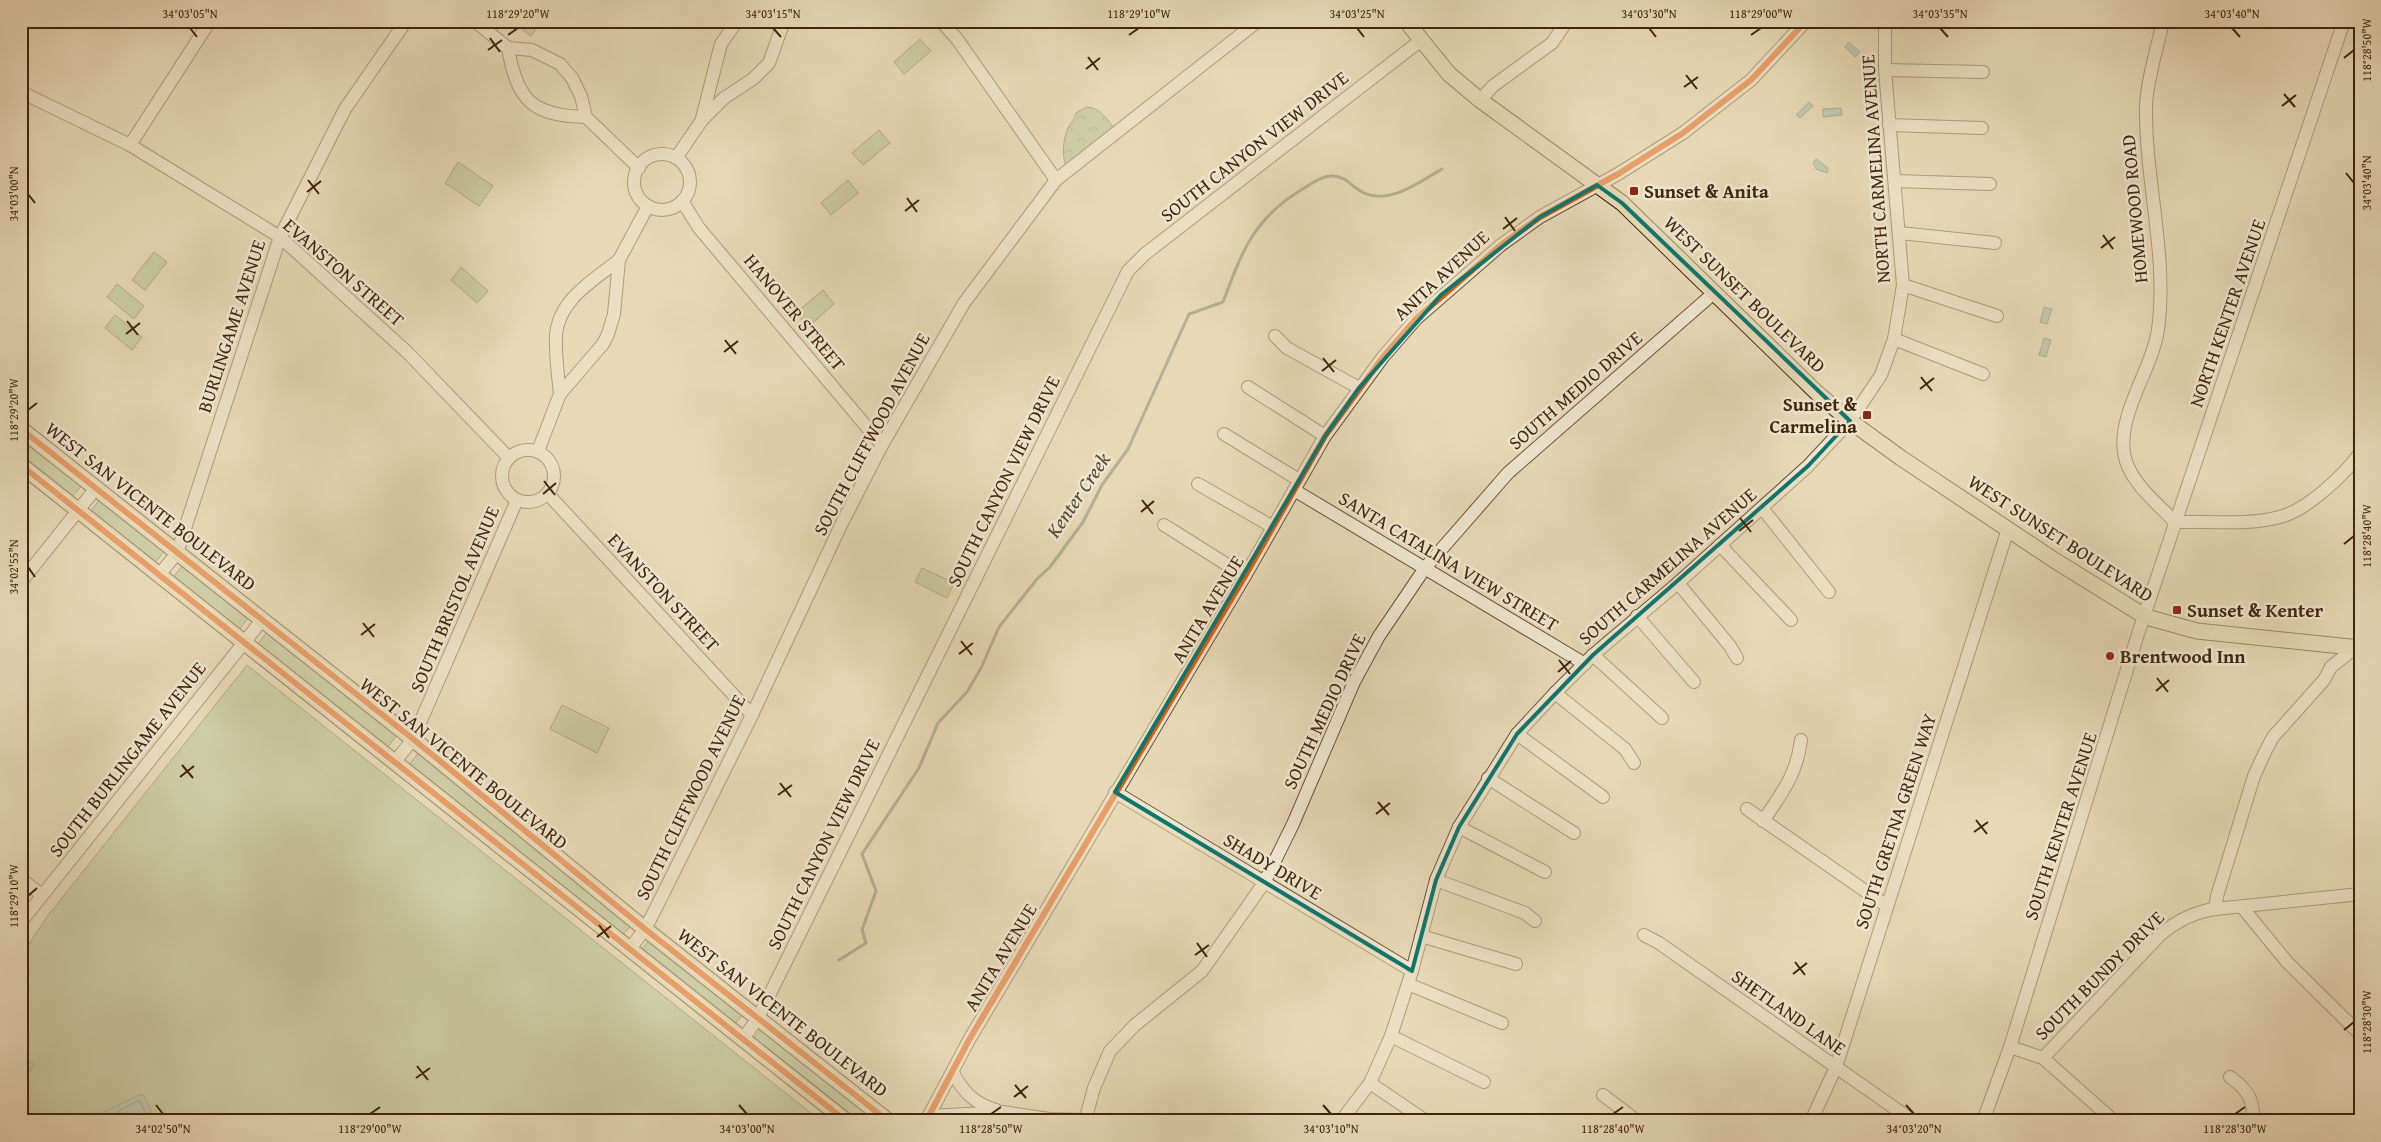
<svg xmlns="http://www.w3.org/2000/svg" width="2381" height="1142" font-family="'Gentium Book Plus',serif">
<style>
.green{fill:#afc093;stroke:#787250}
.forest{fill:url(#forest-crowns);stroke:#787250}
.water{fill:#97baad;stroke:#747e6d}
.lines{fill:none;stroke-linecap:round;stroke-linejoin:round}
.shore{stroke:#6c705d;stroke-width:1}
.stream{stroke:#747e6d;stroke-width:3}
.minor-casing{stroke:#6a5238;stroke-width:14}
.major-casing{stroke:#40250d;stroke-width:17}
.minor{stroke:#efe6d0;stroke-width:12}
.major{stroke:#e7d9b7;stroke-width:15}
.cycleway-casing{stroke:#efe6d0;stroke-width:9}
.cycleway{stroke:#e8590c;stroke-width:6}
.marked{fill:none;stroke:#0f766e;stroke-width:4;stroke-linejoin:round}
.ticks{fill:none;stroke:#40250d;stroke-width:2}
.poi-dot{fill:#8f2418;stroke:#efe6d0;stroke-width:2}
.labels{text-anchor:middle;stroke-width:5;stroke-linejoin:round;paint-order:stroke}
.street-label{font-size:19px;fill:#40250d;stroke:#efe6d0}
.poi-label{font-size:19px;font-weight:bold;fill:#40250d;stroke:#efe6d0;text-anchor:start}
.water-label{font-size:20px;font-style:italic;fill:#564a35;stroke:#efe6d0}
.neatline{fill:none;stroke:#40250d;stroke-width:2}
.ticks-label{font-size:12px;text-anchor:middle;fill:#40250d}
</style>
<defs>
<pattern id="forest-crowns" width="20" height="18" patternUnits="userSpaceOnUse" patternTransform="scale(1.25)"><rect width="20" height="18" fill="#afc093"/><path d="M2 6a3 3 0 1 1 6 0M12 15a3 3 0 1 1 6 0" fill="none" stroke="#909c76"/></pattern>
</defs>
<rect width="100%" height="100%" fill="#e7d9b7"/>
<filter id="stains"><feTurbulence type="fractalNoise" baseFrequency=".004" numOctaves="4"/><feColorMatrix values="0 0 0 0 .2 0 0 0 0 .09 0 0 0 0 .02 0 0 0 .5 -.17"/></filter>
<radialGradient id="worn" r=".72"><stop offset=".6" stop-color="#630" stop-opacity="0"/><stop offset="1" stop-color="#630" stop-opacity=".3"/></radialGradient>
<g class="green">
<path d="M511 21H542L531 36Z"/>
<path d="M920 39 931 51 904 74 894 62Z"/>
<path d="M879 130 890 143 863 165 852 153Z"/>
<path d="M458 162 493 186 479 206 445 183Z"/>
<path d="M848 180 858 193 831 215 821 203Z"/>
<path d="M154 252 167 262 145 290 132 280Z"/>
<path d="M461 267 488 291 477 303 451 280Z"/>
<path d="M117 284 144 306 134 319 107 297Z"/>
<path d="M823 290 834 304 808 327 796 313Z"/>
<path d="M115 315 142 337 132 350 105 328Z"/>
<path d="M21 436 82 485 72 497 21 457Z"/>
<path d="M100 499 165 550 155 563 90 512Z"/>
<path d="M183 565 249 617 239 630 173 577Z"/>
<path d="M922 568 954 583 947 598 915 582Z"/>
<path d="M267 632 397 735 387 748 257 645Z"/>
<path d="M247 665 821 1121H21V956L46 918Z"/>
<path d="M562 705 609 728 597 753 550 729Z"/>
<path d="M419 752 633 923 622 936 409 765Z"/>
<path d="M651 938 745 1012 734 1025 641 950Z"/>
<path d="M763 1027 881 1121H855L753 1039Z"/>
</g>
<path class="forest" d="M1087 107C1099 108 1106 117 1113 127L1067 168C1061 156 1063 140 1068 128 1071 122 1075 120 1076 113Z"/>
<g class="water">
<path d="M1849 42 1860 52 1855 57 1845 47Z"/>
<path d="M1809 102 1813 106 1800 118 1796 115Z"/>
<path d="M1841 108 1842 115 1823 117V109Z"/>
<path d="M1816 159 1828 168 1827 173 1816 169 1813 163Z"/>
<path d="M2044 307 2052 309 2047 324 2040 322Z"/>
<path d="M2044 338 2051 340 2046 357 2039 355Z"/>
<path d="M21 1057 34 1064 26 1078 21 1076Z"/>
<path d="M141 1094 145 1097 155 1121H96L104 1112Z"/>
</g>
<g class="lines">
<path class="shore" d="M101 1121 139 1100 150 1121"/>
<path class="stream" d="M839 960 866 943 862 930 876 891 862 854 919 768 938 723 967 692 981 668 999 627 1037 579 1050 567 1083 522 1102 485 1128 449 1189 314 1223 302C1242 252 1253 219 1301 190 1311 184 1321 176 1332 176 1346 176 1351 186 1362 192 1389 206 1419 182 1442 169"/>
<defs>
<g id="minor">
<path d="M475 21 508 48 532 50 560 64 572 78 581 96 586 117 639 168"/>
<path d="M941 21 957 39 1056 180"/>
<path d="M2163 21C2158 46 2146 83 2146 107 2145 181 2168 255 2158 330 2152 370 2118 412 2124 453 2128 481 2157 503 2175 522 2207 521 2252 526 2283 516 2309 508 2344 475 2360 453"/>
<path d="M508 48C517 101 533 116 586 117"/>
<path d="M1885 70 1983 72"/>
<path d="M21 92 130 145 280 237 408 353 509 458"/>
<path d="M1480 100 1493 86 1552 43 1567 21"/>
<path d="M702 118 721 44 737 21"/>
<path d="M1889 125 1982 128"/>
<path d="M130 145 210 21"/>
<circle cx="662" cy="182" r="28"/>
<path d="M676 158 702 120 724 98 753 79 769 63 784 21"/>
<path d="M1895 181 1990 184"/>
<path d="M682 201 699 228 882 445"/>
<path d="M1900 233 1995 243"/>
<path d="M1903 285 1997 316"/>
<path d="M1275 336 1287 348 1359 388"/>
<path d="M1894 339 1983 374"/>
<path d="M1248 387 1325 436"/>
<path d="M560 394C558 375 555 354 556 335 559 299 594 280 619 260"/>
<path d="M1224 434 1299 480"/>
<circle cx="528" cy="476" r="26"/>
<path d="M538 451 560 394 603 344 608 334 614 314 619 260 648 206"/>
<path d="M1198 484 1273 527"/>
<path d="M1294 490 1585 664"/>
<path d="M548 494 752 715"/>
<path d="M1762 508 1829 592"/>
<path d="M1164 525 1245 576"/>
<path d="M1720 545 1791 620"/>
<path d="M159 575 177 553 280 237 345 109 406 21"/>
<path d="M21 582 96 488"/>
<path d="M1678 583 1730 646 1737 658"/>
<path d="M1637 616 1694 682"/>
<path d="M1593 655 1662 718"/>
<path d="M1555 693 1625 749 1634 763"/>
<path d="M1517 734 1603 797"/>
<path d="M394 763 413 739 517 500"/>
<path d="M1488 778 1574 833"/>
<path d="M1115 792 1412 971"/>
<path d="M1747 809 1887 906"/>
<path d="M1763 821C1782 793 1797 774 1801 740"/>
<path d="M1459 827 1545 872"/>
<path d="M21 879 42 895"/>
<path d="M1436 880 1525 913 1535 921"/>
<path d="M2242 907 2287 962 2360 1034"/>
<path d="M2215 909 2217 896 2254 776 2265 752 2273 737 2324 680 2331 667 2360 644"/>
<path d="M21 922 262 620"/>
<path d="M1644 935 1659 943 1913 1121"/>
<path d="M1421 936 1516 964"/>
<path d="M629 950 645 929 655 910 752 715 841 525 882 445 964 303 1056 180 1258 21"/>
<path d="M1408 984 1502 1023"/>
<path d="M1391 1036 1484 1082"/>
<path d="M743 1039 758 1018 1128 271 1145 254 1420 41"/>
<path d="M2010 1047 2043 1058 2114 1121"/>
<path d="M2043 1058 2161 934C2178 920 2194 912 2215 909L2360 894"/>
<path d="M953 1073C964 1093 974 1103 996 1110"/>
<path d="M2230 1077C2246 1088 2256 1101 2252 1121"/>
<path d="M1370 1083 1426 1121"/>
<path d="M1603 1095 1637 1121"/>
<path d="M929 1116 1003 1112 1049 1119 1085 1120"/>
<path d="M926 1121 969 1040 1245 576 1325 436 1383 357 1416 319 1501 245 1540 217 1618 174 1683 133 1751 80 1806 21"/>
<path d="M1085 1121 1094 1088 1110 1051 1135 1025 1202 971 1264 883 1293 824 1354 682 1379 636 1425 568 1508 473 1715 292"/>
<path d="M1341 1121 1370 1083 1391 1036 1412 971 1436 880 1459 827 1517 734 1555 693 1593 655 1678 583 1808 466 1850 421 1881 375 1894 339 1903 285 1885 70V21"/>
<path d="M1811 1121 1836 1067 2008 529"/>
<path d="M1983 1121 2010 1047 2138 634 2344 21"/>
</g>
<g id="major">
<path d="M1406 21 1449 74 1480 100 1622 203 1817 393 1850 421 1901 458 2054 560 2146 617 2197 631 2360 648"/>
<path d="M21 429 413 739 645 929 888 1121"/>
<path d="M21 465 846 1121"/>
</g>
</defs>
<use href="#minor" class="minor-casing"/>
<use href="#major" class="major-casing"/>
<use href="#minor" class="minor"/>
<use href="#major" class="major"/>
<defs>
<g id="cycleway">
<path d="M21 429 413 739 645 929 888 1121"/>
<path d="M21 465 846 1121"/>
<path d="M926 1121 969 1040 1245 576 1325 436 1383 357 1416 319 1501 245 1540 217 1618 174 1683 133 1751 80 1806 21"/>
</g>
</defs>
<use href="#cycleway" class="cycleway-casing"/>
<use href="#cycleway" class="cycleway"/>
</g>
<path d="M0 0H2381V1142H0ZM1597 185 1622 203 1850 421 1808 466 1593 655 1517 734 1459 827 1436 880 1412 971 1115 792 1325 436 1359 388 1441 295 1540 217Z" fill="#e7d9b7" fill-opacity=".55" fill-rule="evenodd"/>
<path class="marked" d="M1597 185 1622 203 1850 421 1808 466 1593 655 1517 734 1459 827 1436 880 1412 971 1115 792 1325 436 1359 388 1441 295 1540 217Z"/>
<path class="ticks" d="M190 28 197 37M773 28 781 37M1357 28 1364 37M1649 28 1656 37M1940 28 1948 37M2232 28 2240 37M508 35 518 28M1129 35 1139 28M1751 35 1761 28M490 38 500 52M488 50 502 40M1088 57 1098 70M2344 58 2354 50M1086 69 1100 58M1686 75 1697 89M1684 87 1698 77M2284 94 2295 107M2282 106 2296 95M2346 173 2354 183M308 180 319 194M307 192 321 181M28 194 35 203M907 198 917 212M905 211 919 200M1505 217 1515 231M1503 229 1517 218M2103 235 2113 249M2101 248 2115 237M127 321 138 335M126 334 140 323M725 340 736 354M724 352 738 341M1323 358 1334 372M1322 371 1336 360M1921 377 1932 391M1920 389 1934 378M28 410 37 403M544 481 555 495M543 494 556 483M1142 500 1153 514M1141 512 1154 501M1740 518 1751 532M1739 531 1753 520M2344 544 2354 536M28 567 35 577M363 623 374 637M361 635 375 624M961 641 972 655M959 654 973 643M1559 660 1570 674M1558 672 1571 661M2157 678 2168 692M2156 691 2169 680M182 765 193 778M180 777 194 766M780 783 791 797M778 795 792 785M1378 802 1389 815M1376 814 1390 803M1976 820 1987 834M1974 832 1988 822M28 896 37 888M599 925 609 938M597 937 611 926M1197 943 1207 957M1195 955 1209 945M1795 962 1805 975M1793 974 1807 963M2344 1030 2354 1022M417 1066 428 1080M416 1078 430 1068M1015 1085 1026 1098M1014 1097 1028 1086M156 1105 163 1114M739 1105 747 1114M1323 1105 1331 1114M1906 1105 1914 1114M370 1114 380 1107M991 1114 1001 1107M1613 1114 1623 1107M2235 1114 2245 1107"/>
<g class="poi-dot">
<rect x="1629" y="186" width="10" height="10" rx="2.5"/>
<rect x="1862" y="410" width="10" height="10" rx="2.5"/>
<rect x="2172" y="605" width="10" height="10" rx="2.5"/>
<circle cx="2110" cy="656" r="5"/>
</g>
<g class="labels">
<g class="street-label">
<text transform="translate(1254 146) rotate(-38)" y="7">SOUTH CANYON VIEW DRIVE</text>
<text transform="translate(1875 169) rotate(-94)" y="7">NORTH CARMELINA AVENUE</text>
<text transform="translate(2134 209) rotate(-95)" y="7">HOMEWOOD ROAD</text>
<text transform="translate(344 272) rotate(41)" y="7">EVANSTON STREET</text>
<text transform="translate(1441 275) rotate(-43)" y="7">ANITA AVENUE</text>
<text transform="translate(1745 294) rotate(44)" y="7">WEST SUNSET BOULEVARD</text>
<text transform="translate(795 312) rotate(50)" y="7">HANOVER STREET</text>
<text transform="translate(2227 313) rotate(-71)" y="7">NORTH KENTER AVENUE</text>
<text transform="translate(231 326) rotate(-72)" y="7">BURLINGAME AVENUE</text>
<text transform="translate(1575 390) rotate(-41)" y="7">SOUTH MEDIO DRIVE</text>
<text transform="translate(871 434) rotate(-62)" y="7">SOUTH CLIFFWOOD AVENUE</text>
<text transform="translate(1003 481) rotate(-64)" y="7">SOUTH CANYON VIEW DRIVE</text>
<text transform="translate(151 506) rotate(38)" y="7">WEST SAN VICENTE BOULEVARD</text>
<text transform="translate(2061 538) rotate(33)" y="7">WEST SUNSET BOULEVARD</text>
<text transform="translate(1449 561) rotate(31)" y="7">SANTA CATALINA VIEW STREET</text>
<text transform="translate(1667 566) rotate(-41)" y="7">SOUTH CARMELINA AVENUE</text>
<text transform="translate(664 592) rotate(47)" y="7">EVANSTON STREET</text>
<text transform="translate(454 599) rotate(-67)" y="7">SOUTH BRISTOL AVENUE</text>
<text transform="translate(1207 609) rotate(-59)" y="7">ANITA AVENUE</text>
<text transform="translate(1324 711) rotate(-65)" y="7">SOUTH MEDIO DRIVE</text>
<text transform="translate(127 759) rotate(-52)" y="7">SOUTH BURLINGAME AVENUE</text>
<text transform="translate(464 763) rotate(39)" y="7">WEST SAN VICENTE BOULEVARD</text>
<text transform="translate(690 797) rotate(-64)" y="7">SOUTH CLIFFWOOD AVENUE</text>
<text transform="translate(1895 821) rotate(-72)" y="7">SOUTH GRETNA GREEN WAY</text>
<text transform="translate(2060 826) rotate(-72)" y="7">SOUTH KENTER AVENUE</text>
<text transform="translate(823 844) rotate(-64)" y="7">SOUTH CANYON VIEW DRIVE</text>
<text transform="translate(1273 866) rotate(31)" y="7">SHADY DRIVE</text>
<text transform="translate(1000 957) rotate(-59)" y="7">ANITA AVENUE</text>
<text transform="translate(2099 975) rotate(-45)" y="7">SOUTH BUNDY DRIVE</text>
<text transform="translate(783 1012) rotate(38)" y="7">WEST SAN VICENTE BOULEVARD</text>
<text transform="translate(1789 1012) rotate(35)" y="7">SHETLAND LANE</text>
</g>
<g class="poi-label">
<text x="1644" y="198">Sunset &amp; Anita</text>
<text x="1857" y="411" text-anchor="end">Sunset &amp;<tspan x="1857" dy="22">Carmelina</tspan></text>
<text x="2187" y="617">Sunset &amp; Kenter</text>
<text x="2120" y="663">Brentwood Inn</text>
</g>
<g class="water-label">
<text transform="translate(1078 495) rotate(-56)" y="7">Kenter Creek</text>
</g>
</g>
<rect width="2381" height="1142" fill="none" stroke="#e7d9b7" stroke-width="55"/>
<rect x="28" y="28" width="2326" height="1086" class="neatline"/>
<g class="ticks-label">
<text x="190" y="18">34°03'05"N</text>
<text x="518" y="18">118°29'20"W</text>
<text x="773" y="18">34°03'15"N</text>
<text x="1139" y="18">118°29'10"W</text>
<text x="1357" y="18">34°03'25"N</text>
<text x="1649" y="18">34°03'30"N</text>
<text x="1761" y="18">118°29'00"W</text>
<text x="1940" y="18">34°03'35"N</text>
<text x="2232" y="18">34°03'40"N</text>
<text transform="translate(2367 50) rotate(-90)" y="4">118°28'50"W</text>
<text transform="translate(2367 183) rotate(-90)" y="4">34°03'40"N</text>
<text transform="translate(14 194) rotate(-90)" y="4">34°03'00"N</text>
<text transform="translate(14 410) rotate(-90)" y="4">118°29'20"W</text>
<text transform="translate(2367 536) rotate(-90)" y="4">118°28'40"W</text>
<text transform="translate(14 567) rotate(-90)" y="4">34°02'55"N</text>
<text transform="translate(14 896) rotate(-90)" y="4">118°29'10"W</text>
<text transform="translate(2367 1022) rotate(-90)" y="4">118°28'30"W</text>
<text x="163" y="1133">34°02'50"N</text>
<text x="370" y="1133">118°29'00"W</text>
<text x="747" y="1133">34°03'00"N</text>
<text x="991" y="1133">118°28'50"W</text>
<text x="1331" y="1133">34°03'10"N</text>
<text x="1613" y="1133">118°28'40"W</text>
<text x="1914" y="1133">34°03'20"N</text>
<text x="2235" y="1133">118°28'30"W</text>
</g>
<rect width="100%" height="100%" filter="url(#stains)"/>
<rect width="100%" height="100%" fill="url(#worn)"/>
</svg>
